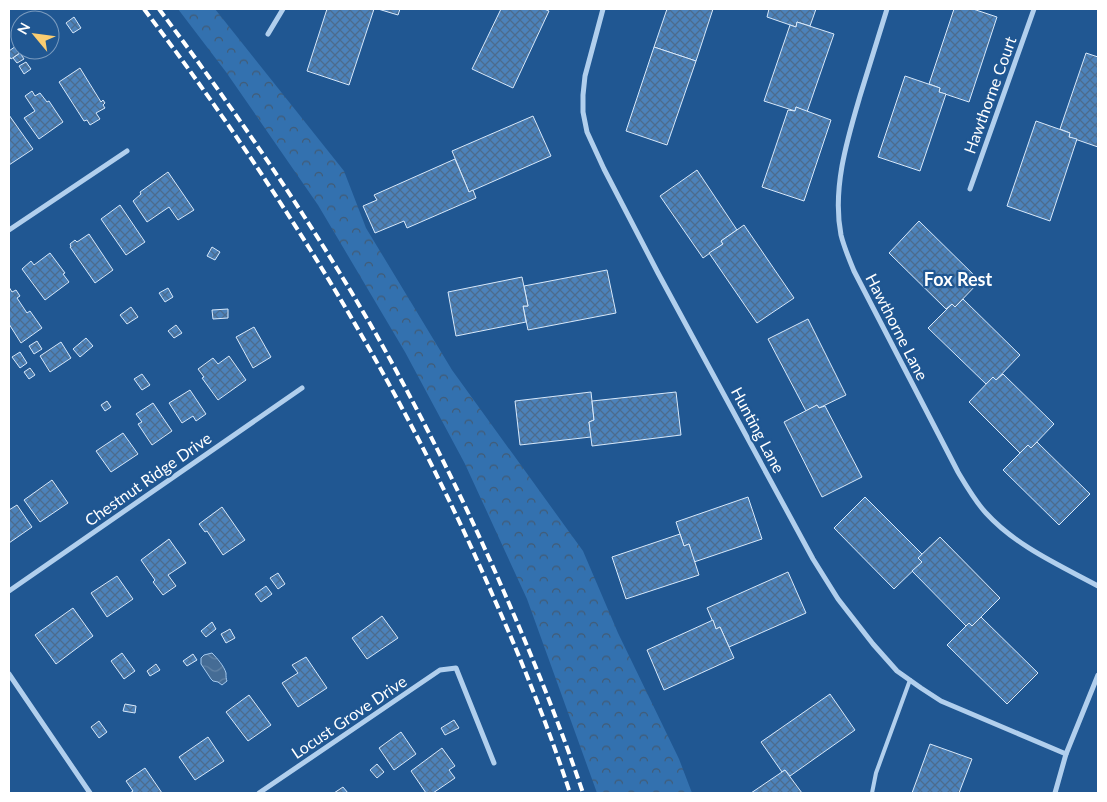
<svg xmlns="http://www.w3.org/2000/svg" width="1107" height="802" font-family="Lato,sans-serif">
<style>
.forest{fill:url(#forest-crowns)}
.water{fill:url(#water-waves);stroke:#a5caef}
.building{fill:url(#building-cross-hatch);stroke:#d7e8fa}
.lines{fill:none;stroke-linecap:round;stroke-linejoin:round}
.lane{stroke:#b1cfed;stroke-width:4}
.street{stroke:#b1cfed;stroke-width:5}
.rail{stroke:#fff;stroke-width:4;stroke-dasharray:9 4;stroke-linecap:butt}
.labels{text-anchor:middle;stroke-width:4.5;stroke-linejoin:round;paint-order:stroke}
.street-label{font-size:16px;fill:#fff;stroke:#205792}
.neighbourhood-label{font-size:18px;font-weight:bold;fill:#fff;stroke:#205792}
</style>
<defs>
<pattern id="forest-crowns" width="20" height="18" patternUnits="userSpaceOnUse" patternTransform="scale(1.25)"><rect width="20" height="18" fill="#3371af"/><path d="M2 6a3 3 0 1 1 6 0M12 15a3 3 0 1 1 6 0" fill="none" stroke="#425b74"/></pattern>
<pattern id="water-waves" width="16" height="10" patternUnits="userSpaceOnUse" patternTransform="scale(1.25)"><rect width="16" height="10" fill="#456c95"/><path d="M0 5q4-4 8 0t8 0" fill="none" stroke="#6182a5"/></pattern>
<pattern id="building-cross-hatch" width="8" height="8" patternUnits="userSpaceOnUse" patternTransform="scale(1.25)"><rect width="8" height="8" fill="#4c82ba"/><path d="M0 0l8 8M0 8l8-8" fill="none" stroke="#4c6c8e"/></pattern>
</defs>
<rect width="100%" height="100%" fill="#205792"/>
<path class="forest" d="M178 9H215L344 171 366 228 452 370 583 551 618 633 679 759 692 793H597L527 599 465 464 405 352 318 205 226 72Z"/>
<path class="water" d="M212 653C217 658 224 666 226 673 226 676 226 679 227 681L222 685 218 682 213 681 211 679 201 664V658L204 655Z"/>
<g class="building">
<path d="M327 9H374L349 85 307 71Z"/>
<path d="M378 9H400L398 15Z"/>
<path d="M501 9H544L549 11 513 88 472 69Z"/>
<path d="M667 9H713L696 61 654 47Z"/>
<path d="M769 9H816L810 26 797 22 796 27 767 17Z"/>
<path d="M954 9H973L997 17 969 102 939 92 940 88 929 84Z"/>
<path d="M74 17 81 28 73 33 66 23Z"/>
<path d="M797 22 834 34 807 112 796 107 795 111 764 101 790 25 796 27Z"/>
<path d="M16 46 20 53 11 59 9 56V51Z"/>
<path d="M654 47 696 61 667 145 626 131Z"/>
<path d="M20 53 24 59 17 63 13 58Z"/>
<path d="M1086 53 1098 57V147L1069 137 1070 133 1060 129Z"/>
<path d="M26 62 31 69 24 74 19 66Z"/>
<path d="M80 68 101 102 103 100 105 103 103 105 105 108 96 113 100 119 90 125 87 120 84 121 59 82Z"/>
<path d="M905 76 940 88 939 92 946 94 920 171 878 157Z"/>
<path d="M32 91 35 96 40 93 47 102 49 101 63 122 39 139 24 118 35 111 25 96Z"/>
<path d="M796 107 831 120 804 201 762 187 788 110 795 111Z"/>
<path d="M9 115 33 149 9 165Z"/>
<path d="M533 116 551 156 469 192 452 151Z"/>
<path d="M1036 121 1070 133 1069 137 1077 139 1050 221 1007 206Z"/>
<path d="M455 159 469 192 473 190 476 198 407 228 404 221 375 233 363 206 377 200 374 195Z"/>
<path d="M697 170 737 230 721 241 723 244 703 258 660 196Z"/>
<path d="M168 172 194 210 178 220 169 207 147 222 133 201 141 194 140 192Z"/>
<path d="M120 205 145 242 126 255 101 219Z"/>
<path d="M919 221 980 281 955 307 952 304 946 309 889 253Z"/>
<path d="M744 225 794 298 757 323 709 253 723 244 721 241Z"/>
<path d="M89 234 113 270 95 283 70 247H71L70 244 75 240 77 242Z"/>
<path d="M212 247 220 252 215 260 207 256Z"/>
<path d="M50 253 65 273 63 274 69 282 45 300 22 269 31 261 34 265Z"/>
<path d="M607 270 616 313 528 330 523 306H528L524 286Z"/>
<path d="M522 277 528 306H523L526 322 456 336 448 292Z"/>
<path d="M9 287 12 292 16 290 20 296 17 298 27 313 30 311 42 328 21 343 9 324Z"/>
<path d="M168 288 173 297 165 302 159 293Z"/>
<path d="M963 299 1020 355 996 380 993 377 986 384 928 328 952 304 955 307Z"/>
<path d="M131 307 138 317 127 324 120 315Z"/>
<path d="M228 309V318L213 319 212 310Z"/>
<path d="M808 319 846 395 819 408 817 405 806 411 768 339Z"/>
<path d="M176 325 182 333 174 338 168 331Z"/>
<path d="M254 327 271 357 253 368 236 337Z"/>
<path d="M86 338 93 346 80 357 73 349Z"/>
<path d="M37 341 42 349 34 354 29 346Z"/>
<path d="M61 342 71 358 50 372 40 356Z"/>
<path d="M20 352 27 363 20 368 12 357Z"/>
<path d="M229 356 246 380 218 400 202 378 204 377 198 369 213 358 218 364Z"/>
<path d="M30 368 35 375 29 379 24 372Z"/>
<path d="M142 374 150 385 142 390 134 379Z"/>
<path d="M1003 374 1054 424 1031 448 1028 445 1020 453 969 402 993 377 996 380Z"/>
<path d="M190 390 206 414 196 421 193 416 182 423 169 403Z"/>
<path d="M591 392 594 420 589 422 591 437 520 445 515 401Z"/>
<path d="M676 392 681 435 592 446 589 422 594 420 592 401Z"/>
<path d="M107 401 111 407 105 411 101 405Z"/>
<path d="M153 403 172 431 152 445 138 424 142 422 136 414Z"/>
<path d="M817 405 819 408 825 406 862 477 822 497 784 422Z"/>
<path d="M123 433 138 454 111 472 96 451Z"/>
<path d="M1037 442 1090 494 1059 525 1003 470 1028 445 1031 448Z"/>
<path d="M52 480 68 503 40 522 24 500Z"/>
<path d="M748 497 762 539 694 562 689 544 684 546 676 522Z"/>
<path d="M865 497 923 555 918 558 922 562 894 589 834 528Z"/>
<path d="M17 505 32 527 9 543V510Z"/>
<path d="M222 507 245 540 223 555 207 531 205 532 199 524Z"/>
<path d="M680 534 684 546 689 544 699 575 626 599 612 557Z"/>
<path d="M940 537 1000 598 972 626 969 623 966 626 912 571 922 562 918 558Z"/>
<path d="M169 539 186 563 168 575 176 586 163 595 153 582 155 580 141 560Z"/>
<path d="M788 572 806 613 729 647 720 627 716 629 707 608Z"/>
<path d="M278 573 285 584 278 589 270 578Z"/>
<path d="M117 576 133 599 107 617 91 593Z"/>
<path d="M266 586 272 594 261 602 255 594Z"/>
<path d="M73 608 93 636 56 664 35 635Z"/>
<path d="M382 616 398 638 367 659 352 638Z"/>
<path d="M981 617 1038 673 1007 704 947 645 969 623 972 626Z"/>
<path d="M713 620 716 629 720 627 734 658 664 690 647 650Z"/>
<path d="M212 622 216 629 206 637 201 631Z"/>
<path d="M230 629 235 638 226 643 221 634Z"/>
<path d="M122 653 135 671 124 679 111 661Z"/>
<path d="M193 654 197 660 187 666 183 661Z"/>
<path d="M306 657 327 688 298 707 282 683 298 673 292 665Z"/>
<path d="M156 664 160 670 150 676 147 671Z"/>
<path d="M830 694 855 730 790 776 785 770 782 772 761 742Z"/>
<path d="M249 695 271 725 248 741 226 712Z"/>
<path d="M125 704 136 706 135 713 123 711Z"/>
<path d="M454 720 459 728 445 735 441 728Z"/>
<path d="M99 721 107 732 99 738 91 727Z"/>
<path d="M401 732 416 754 394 770 379 748Z"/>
<path d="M208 737 224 761 195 780 179 757Z"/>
<path d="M930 744 972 759 959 793H912Z"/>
<path d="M442 748 455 766 449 770 455 778 433 793H426L411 771Z"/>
<path d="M377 764 384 772 377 778 370 770Z"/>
<path d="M145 768 162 793H130L133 791 126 781Z"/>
<path d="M785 770 802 793H751L782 772Z"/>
<path d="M343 787 348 793H334Z"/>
</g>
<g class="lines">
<path class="lane" d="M872 793 876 773 910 680"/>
<g class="street">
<path d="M603 9 585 76 583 95V112L587 132 604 169 658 273 813 559 838 599 873 644 897 671 921 688 941 701 1066 754"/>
<path d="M887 9C878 38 869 67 860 96 847 140 832 189 841 235 844 247 849 259 854 271L958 472C967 487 975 501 986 513 1016 546 1059 565 1098 586"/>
<path d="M268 34 283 9"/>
<path d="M970 189 1034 9"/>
<path d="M9 230 127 151"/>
<path d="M9 591 302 388"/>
<path d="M9 674 90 793"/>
<path d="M259 793 440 670 456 668 494 763"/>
<path d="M1055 793 1066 754 1098 675"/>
</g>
<g class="rail">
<path d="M144 9C282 191 402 386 493 596 522 661 548 726 570 793"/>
<path d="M159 9C237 113 311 221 376 334 423 418 466 504 504 592 533 658 560 725 583 793"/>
</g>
</g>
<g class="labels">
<g class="street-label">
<text transform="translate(990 95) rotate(-70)" y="6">Hawthorne Court</text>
<text transform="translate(897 327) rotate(63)" y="6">Hawthorne Lane</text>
<text transform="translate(758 430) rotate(62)" y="6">Hunting Lane</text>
<text transform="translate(148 479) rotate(-35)" y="6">Chestnut Ridge Drive</text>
<text transform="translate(349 717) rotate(-34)" y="6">Locust Grove Drive</text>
</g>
<g class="neighbourhood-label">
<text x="958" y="286">Fox Rest</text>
</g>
</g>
<rect width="1107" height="802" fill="none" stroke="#ffffff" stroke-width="20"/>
<g transform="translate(35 35) rotate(299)"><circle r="24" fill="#205792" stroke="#799abe"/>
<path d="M0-4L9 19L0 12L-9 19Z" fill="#fbcd71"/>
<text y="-8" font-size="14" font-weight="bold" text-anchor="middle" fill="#ffffff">N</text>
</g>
</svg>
